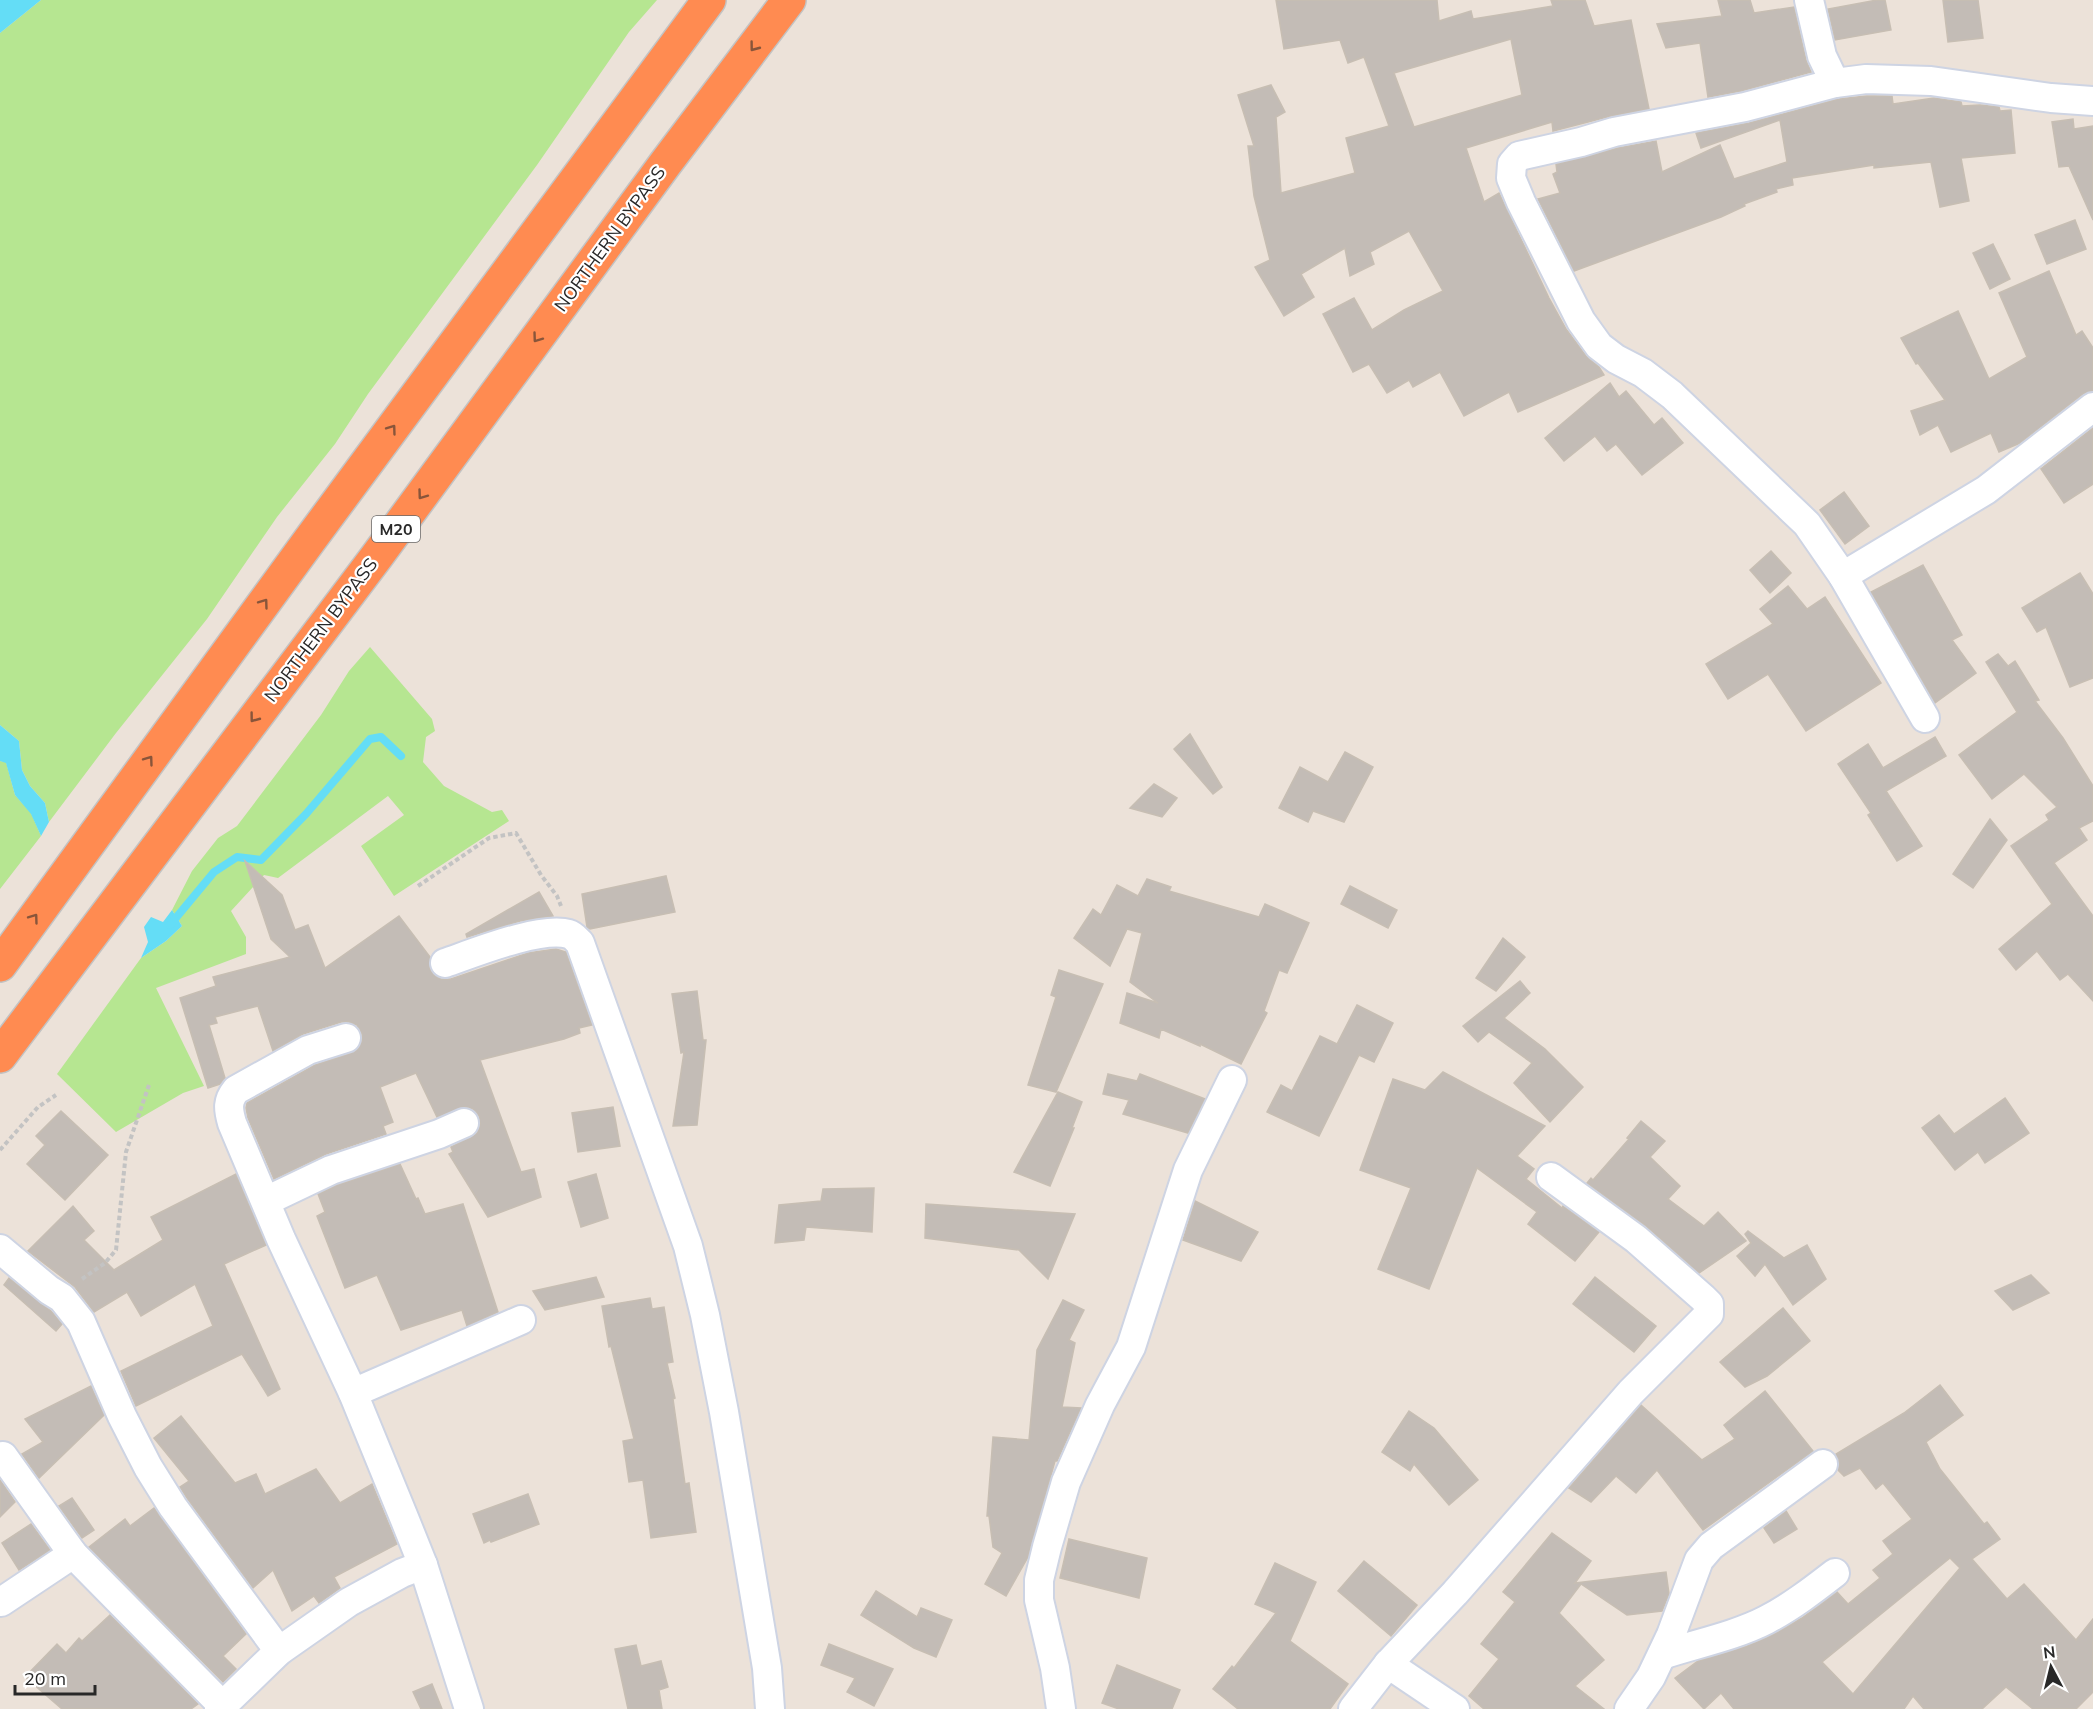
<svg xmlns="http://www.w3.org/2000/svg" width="2093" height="1709" font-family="Mulish,sans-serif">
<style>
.green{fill:#b6e691}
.water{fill:#64ddf6}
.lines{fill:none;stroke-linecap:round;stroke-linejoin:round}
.stream{stroke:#64ddf6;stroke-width:8}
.building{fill:#c3bcb6;stroke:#c7beb3;stroke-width:1.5;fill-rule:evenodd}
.street-casing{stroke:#ced4e3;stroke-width:32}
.highway-casing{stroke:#c3c3c3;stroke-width:36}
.path{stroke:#c3c3c3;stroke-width:4;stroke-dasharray:4.5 3;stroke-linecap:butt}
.street{stroke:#fff;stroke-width:28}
.highway{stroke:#ff8b51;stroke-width:33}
.oneway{stroke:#89553a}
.labels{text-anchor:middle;stroke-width:4.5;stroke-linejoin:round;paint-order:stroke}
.shield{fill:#fff;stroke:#686868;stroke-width:1.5}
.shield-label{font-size:16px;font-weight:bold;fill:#282828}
.street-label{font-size:18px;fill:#282828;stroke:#fff}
</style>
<rect width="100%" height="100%" fill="#ece2d9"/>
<g class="green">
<path d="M41 0H657L629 32 537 165 368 394 335 444 277 517 207 619 116 733 49 822 45 803 30 786 22 770 19 741 0 725V33Z"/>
<path d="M370 647 432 719 435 731 426 737 423 762 444 786 492 812 502 810 509 821 394 896 361 846 404 815 388 796 278 878 264 875 231 911 246 937V954L156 988 204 1086 183 1093 116 1132 57 1074 141 958 166 941 182 926 172 910 192 871 218 838 237 826 321 715 349 671Z"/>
<path d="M0 761 6 762 15 795 31 813 41 836 0 889Z"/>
</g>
<g class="water">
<path d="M0 0H41L0 33Z"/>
<path d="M0 725 19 741 22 770 30 786 45 803 49 822 41 836 31 814 15 795 6 763 0 761Z"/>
<path d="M172 910 182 926 166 941 141 958 148 942 144 927 151 917 163 922Z"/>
</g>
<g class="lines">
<path class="stream" d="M170 925 214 872 237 857 261 860 306 814 370 739 381 737 401 756"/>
</g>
<g class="building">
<path d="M1276 0H1437L1439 21 1471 11 1473 19 1553 6 1551 0H1585L1594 26 1631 20 1649 109 1611 116 1553 131 1552 122 1466 148 1484 202 1499 193 1549 298 1566 329 1586 356 1599 367 1604 375 1518 412 1509 392 1464 416 1440 372 1413 387 1409 380 1387 393 1369 364 1353 372 1323 314 1354 298 1372 330 1404 310 1443 291 1409 231 1370 252 1374 264 1350 276 1345 248 1301 274 1314 297 1284 316 1255 267 1270 260 1254 196 1248 146H1254L1238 95 1271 85 1285 112 1276 117 1281 193 1355 173 1346 138 1389 126 1364 57 1348 63 1340 40 1284 49ZM1511 39 1522 95 1414 127 1394 73Z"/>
<path d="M1718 0H1750L1754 13 1794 7 1806 60 1811 72 1741 91 1708 97 1700 43 1666 48 1657 24 1722 16Z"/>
<path d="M1877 0H1885L1891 30 1835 40 1828 9Z"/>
<path d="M1943 0H1978L1983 38 1948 42Z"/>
<path d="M1867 96H1892L1893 104 1934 98 1961 102 1962 106 1980 105 1999 107 2000 111 2011 110 2015 153 1961 158 1969 201 1940 207 1931 162 1874 168V165L1792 178 1793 185 1776 189 1777 192 1744 204 1745 206 1721 217 1574 271 1538 199 1560 193 1553 174 1557 172 1556 164 1618 148 1656 141 1662 172 1720 145 1734 179 1787 162 1780 120 1701 148 1696 133 1749 123 1838 99Z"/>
<path d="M2073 119 2074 129 2093 126V220L2069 166 2059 167 2052 122Z"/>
<path d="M2075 220 2086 249 2047 264 2035 235Z"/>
<path d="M1993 244 2010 279 1990 289 1973 253Z"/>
<path d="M2049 271 2076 335 2082 331 2093 348V391L2083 394 2020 443 1999 452 1991 433 1951 452 1938 425 1920 435 1911 411 1945 400 1918 363 1916 364 1901 338 1958 311 1989 379 2027 357 1999 293Z"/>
<path d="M1610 383 1619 397 1626 391 1654 425 1662 418 1683 443 1642 475 1616 444 1607 451 1595 436 1564 461 1545 438Z"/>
<path d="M2093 428V484L2064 503 2041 469Z"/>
<path d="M1844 492 1869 526 1845 544 1820 510Z"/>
<path d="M1771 551 1791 573 1770 593 1750 570Z"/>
<path d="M1923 565 1962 635 1952 640 1976 673 1935 703 1871 592Z"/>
<path d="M2080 573 2093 594V678L2070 687 2046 627 2037 632 2022 608Z"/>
<path d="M1788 586 1807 609 1825 597 1881 683 1806 731 1768 674 1728 699 1706 664 1773 624 1760 609Z"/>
<path d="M1998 654 2008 666 2015 661 2039 700 2035 701 2063 738 2093 786V821L2079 828 2087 840 2054 863 2093 916V1001L2068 974 2060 980 2037 951 2016 970 1999 949 2052 904 2011 846 2049 820 2046 815 2057 807 2024 774 1992 799 1959 755 2017 712 1986 662Z"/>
<path d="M1190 734 1222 787 1213 794 1174 749Z"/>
<path d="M1935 737 1946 756 1886 791 1922 846 1897 861 1868 815 1871 813 1838 764 1868 744 1883 768Z"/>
<path d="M1345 752 1373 767 1344 822 1313 811 1308 822 1279 808 1300 767 1328 782Z"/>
<path d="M1154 784 1177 798 1162 817 1130 808Z"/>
<path d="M1990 819 2007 840 1973 888 1953 874Z"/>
<path d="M245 861 282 895 295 930 308 925 325 968 399 916 430 957V969L434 975 441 979H451L528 953 556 949 566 952 592 1025 579 1028 580 1033 564 1039 480 1060 521 1172 534 1169 541 1197 488 1217 449 1154 453 1152 451 1147 477 1133 480 1124 479 1116 473 1109 465 1107 437 1117 416 1073 380 1087 393 1122 383 1126 386 1134 326 1154 274 1179 248 1118 246 1108 247 1103 315 1065 351 1053 358 1049 362 1041V1034L357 1025 349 1022H341L303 1034 273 1051 258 1006 215 1017 217 1023 209 1025 225 1078 220 1084 208 1088 180 998 216 986 213 977 290 957 271 939Z"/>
<path d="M666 876 675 912 590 929 587 927 582 894Z"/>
<path d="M1147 879 1171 887 1169 891 1259 917 1265 904 1309 923 1287 973 1279 970 1264 1011 1267 1013 1241 1064 1200 1044V1046L1161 1029 1159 1038 1120 1023 1127 993 1158 1003 1130 982 1142 933 1127 929 1110 966 1074 938 1093 909 1101 915 1117 885 1138 896Z"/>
<path d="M1350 886 1397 910 1388 928 1341 904Z"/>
<path d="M539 892 553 916 520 921 467 937 466 934Z"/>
<path d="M1503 938 1525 957 1496 991 1476 978Z"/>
<path d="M1059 970 1103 984 1056 1092 1028 1085 1056 997 1051 995Z"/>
<path d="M1520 981 1530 993 1504 1018 1545 1049 1583 1087 1550 1122 1514 1083 1532 1063 1489 1032 1478 1042 1463 1026Z"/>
<path d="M697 991 703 1040H706L697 1125 673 1126 684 1052 681 1053 672 994Z"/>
<path d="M1357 1005 1393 1023 1374 1062 1359 1055 1319 1136 1267 1112 1281 1085 1292 1091 1320 1036 1337 1044Z"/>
<path d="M1443 1072 1545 1126 1517 1156 1534 1169 1526 1179 1562 1208 1563 1206 1599 1232 1575 1261 1528 1224 1537 1212 1477 1168 1429 1289 1378 1269 1411 1188 1360 1170 1393 1079 1425 1090Z"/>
<path d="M1108 1074 1137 1081 1140 1074 1205 1099 1188 1133 1123 1114 1129 1100 1103 1094Z"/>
<path d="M1058 1092 1082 1102 1072 1128H1074L1050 1186 1014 1172Z"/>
<path d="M2005 1098 2029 1133 1985 1163 1978 1152 1955 1170 1922 1128 1939 1115 1954 1134Z"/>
<path d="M613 1107 620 1146 578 1152 572 1113Z"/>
<path d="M61 1111 108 1155 65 1200 27 1164 45 1145 36 1136Z"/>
<path d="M1641 1121 1665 1141 1650 1157 1680 1186 1668 1199 1704 1226 1718 1212 1746 1241 1699 1273 1647 1227 1587 1183 1591 1178 1593 1180 1629 1139 1627 1138Z"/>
<path d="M400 1164 416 1199 418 1198 425 1214 463 1204 498 1312 467 1326 462 1310 401 1330 377 1275 345 1288 317 1216 325 1212 318 1194 337 1185Z"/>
<path d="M236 1174 266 1245 224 1264 280 1389 268 1396 242 1354 136 1406 121 1371 213 1326 195 1284 141 1316 127 1292 94 1312 75 1287 28 1251 73 1206 94 1231 84 1240 114 1270 163 1240 151 1217Z"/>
<path d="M596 1174 608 1218 581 1227 568 1182Z"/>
<path d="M874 1188 872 1232 806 1227 804 1240 775 1243 779 1205 821 1201 823 1189Z"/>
<path d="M1195 1201 1258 1232 1241 1261 1183 1240Z"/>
<path d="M926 1204 1075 1214 1048 1279 1019 1250 925 1238Z"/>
<path d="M1748 1231 1784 1258 1807 1245 1826 1279 1793 1305 1765 1264 1755 1276 1737 1256 1751 1243 1745 1234Z"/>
<path d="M2031 1275 2049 1293 2013 1310 1995 1291Z"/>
<path d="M596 1277 604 1297 545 1310 533 1291Z"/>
<path d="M1595 1277 1656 1326 1634 1352 1573 1304Z"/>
<path d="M9 1278 51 1311 62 1324 56 1331 4 1285Z"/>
<path d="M650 1298 652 1309 664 1307 673 1362 667 1363 675 1398 673 1399 685 1484 689 1483 696 1532 651 1538 643 1480 629 1482 623 1441 634 1439 611 1346 609 1347 602 1306Z"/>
<path d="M1063 1300 1084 1310 1069 1340 1075 1343 1062 1407 1081 1408 1057 1461H1055L1028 1557 1006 1596 985 1584 1002 1553 993 1547 989 1516H987L993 1437 1029 1440 1037 1350Z"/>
<path d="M1783 1308 1810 1341 1767 1376 1745 1387 1720 1362Z"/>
<path d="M1940 1385 1963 1415 1926 1442 1940 1469 1984 1524 1987 1522 2000 1539 1972 1559 2007 1599 2024 1584 2076 1640 2093 1619V1692L2076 1709H2033L2006 1687 1982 1709H1924L1913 1696 1904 1709H1734L1721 1693 1704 1709 1675 1678 1698 1661 1747 1646 1774 1634 1802 1618 1837 1592 1848 1604 1880 1578 1873 1570 1893 1554 1883 1541 1912 1519 1883 1483 1876 1489 1860 1468 1844 1476 1838 1470 1839 1462 1836 1454 1904 1413ZM1950 1558 1960 1568 1853 1694 1822 1662Z"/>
<path d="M91 1386 104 1415 39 1478 22 1454 43 1442 25 1419Z"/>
<path d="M1765 1391 1813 1451 1703 1530 1657 1470 1636 1493 1616 1476 1591 1502 1569 1488 1641 1405 1702 1460 1735 1439 1724 1425Z"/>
<path d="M1409 1411 1434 1428 1478 1480 1449 1505 1414 1464 1410 1471 1382 1452Z"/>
<path d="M181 1416 235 1483 256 1474 265 1494 316 1469 340 1503 372 1484 397 1544 334 1577 340 1588 319 1603 314 1596 292 1611 273 1570 253 1588 187 1498 180 1487 189 1481 154 1438Z"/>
<path d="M0 1480 15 1502 0 1517Z"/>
<path d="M528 1494 539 1524 491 1542 490 1540 484 1543 473 1514Z"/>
<path d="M72 1498 94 1530 82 1538 59 1506Z"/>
<path d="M154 1508 246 1634 223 1656 236 1669 223 1682 89 1547 125 1519 130 1526Z"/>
<path d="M1786 1511 1797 1529 1774 1543 1764 1528Z"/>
<path d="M31 1524 50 1550 19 1570 2 1543Z"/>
<path d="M1552 1533 1591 1561 1575 1583 1666 1572 1669 1594 1662 1611 1627 1615 1581 1584 1559 1613 1604 1660 1575 1686 1604 1709H1484L1469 1696 1499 1659 1481 1644 1515 1602 1503 1592Z"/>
<path d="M1069 1539 1147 1558 1139 1598 1060 1578Z"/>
<path d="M1364 1561 1417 1605 1391 1636 1338 1591Z"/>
<path d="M1275 1563 1316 1582 1290 1641 1348 1684 1330 1709H1238L1213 1689 1232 1666 1234 1668 1276 1613 1255 1604Z"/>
<path d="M876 1591 917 1617 921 1608 952 1620 936 1657 914 1648 861 1615Z"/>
<path d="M110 1615 198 1704 191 1709H62L25 1677 57 1644 66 1653 79 1638 82 1641Z"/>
<path d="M829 1644 893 1669 874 1706 847 1692 855 1678 821 1665Z"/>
<path d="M636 1645 641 1666 661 1661 668 1687 659 1690 662 1709H628L615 1649Z"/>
<path d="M1117 1665 1180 1690 1172 1709H1119L1102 1703Z"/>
<path d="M432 1684 442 1709H421L413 1692Z"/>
</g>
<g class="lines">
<defs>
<g id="street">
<path d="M1809 0 1822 56 1835 83"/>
<path d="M1843 576 1986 490 2093 407"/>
<path d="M1925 718 1843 576 1807 524 1672 395 1643 373 1616 359 1599 346 1581 321 1521 202 1511 178 1512 164 1519 156 1581 142 1614 132 1745 107 1835 83 1866 79 1931 81 2051 98 2093 101"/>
<path d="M445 963C474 953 540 926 569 934 573 935 576 939 580 943L688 1246 705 1315 724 1412 767 1668 770 1709"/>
<path d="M346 1038 308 1050 236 1090C227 1101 228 1109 232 1123L281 1239 353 1393 405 1520 423 1565 469 1709"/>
<path d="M266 1201 331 1170 439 1134 464 1123"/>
<path d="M0 1249 49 1290 62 1298 81 1322 122 1416 148 1467 173 1507 279 1651"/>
<path d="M353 1393 521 1320"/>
<path d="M3 1456 73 1554 222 1705"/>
<path d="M1 1602 73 1554"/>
<path d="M1662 1655C1695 1644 1735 1636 1766 1620 1791 1607 1813 1590 1835 1573"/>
<path d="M1388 1664 1455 1709"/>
<path d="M219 1709 279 1651 349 1602 402 1573 423 1565"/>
<path d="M1061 1709 1055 1668 1039 1600V1580L1047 1547 1066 1482 1100 1405 1131 1347 1188 1170 1232 1080"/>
<path d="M1353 1709 1388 1664 1455 1593 1631 1392 1709 1314V1304L1703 1298 1636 1239 1551 1177"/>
<path d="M1629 1709 1651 1677 1671 1635 1699 1560 1711 1546 1823 1464"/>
</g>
<g id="highway">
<path d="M0 965 309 541 709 0"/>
<path d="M0 1056 377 556 665 164 789 0"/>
</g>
</defs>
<use href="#street" class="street-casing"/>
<use href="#highway" class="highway-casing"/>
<g class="path">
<path d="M418 886 489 838 516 833 541 875 557 896 561 906"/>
<path d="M0 1150 38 1107 56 1095"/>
<path d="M82 1279 105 1263 116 1250 126 1152 149 1085"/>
</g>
<use href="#street" class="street"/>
<use href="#highway" class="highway"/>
</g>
<defs><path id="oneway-chevron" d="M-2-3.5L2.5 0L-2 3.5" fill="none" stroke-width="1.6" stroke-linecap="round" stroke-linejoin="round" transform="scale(1.5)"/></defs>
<g class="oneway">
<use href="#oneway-chevron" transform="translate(754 47) rotate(127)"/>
<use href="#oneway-chevron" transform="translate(537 338) rotate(126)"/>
<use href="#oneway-chevron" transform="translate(392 429) rotate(-54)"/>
<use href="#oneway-chevron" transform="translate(422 495) rotate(126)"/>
<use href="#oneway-chevron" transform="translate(264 603) rotate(-54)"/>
<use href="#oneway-chevron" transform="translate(254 718) rotate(127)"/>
<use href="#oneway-chevron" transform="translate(149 760) rotate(-54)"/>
<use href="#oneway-chevron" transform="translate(34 918) rotate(-54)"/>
</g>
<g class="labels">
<rect class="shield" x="372" y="516" width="48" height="26" rx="4.5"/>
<g class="shield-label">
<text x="396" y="535">M20</text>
</g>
<g class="street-label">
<text transform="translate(610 239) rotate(-54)" y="6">NORTHERN BYPASS</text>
<text transform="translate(321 630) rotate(-53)" y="6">NORTHERN BYPASS</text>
</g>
</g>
<g transform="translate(2051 1667) rotate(353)" stroke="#ffffff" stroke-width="4.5" paint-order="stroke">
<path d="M0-4.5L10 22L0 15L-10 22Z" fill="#282828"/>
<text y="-9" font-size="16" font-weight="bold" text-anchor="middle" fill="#282828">N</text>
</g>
<path d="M15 1685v9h80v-9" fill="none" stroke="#282828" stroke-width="3"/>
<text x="24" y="1685" font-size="18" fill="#282828" stroke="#ffffff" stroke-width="4.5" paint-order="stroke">20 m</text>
</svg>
